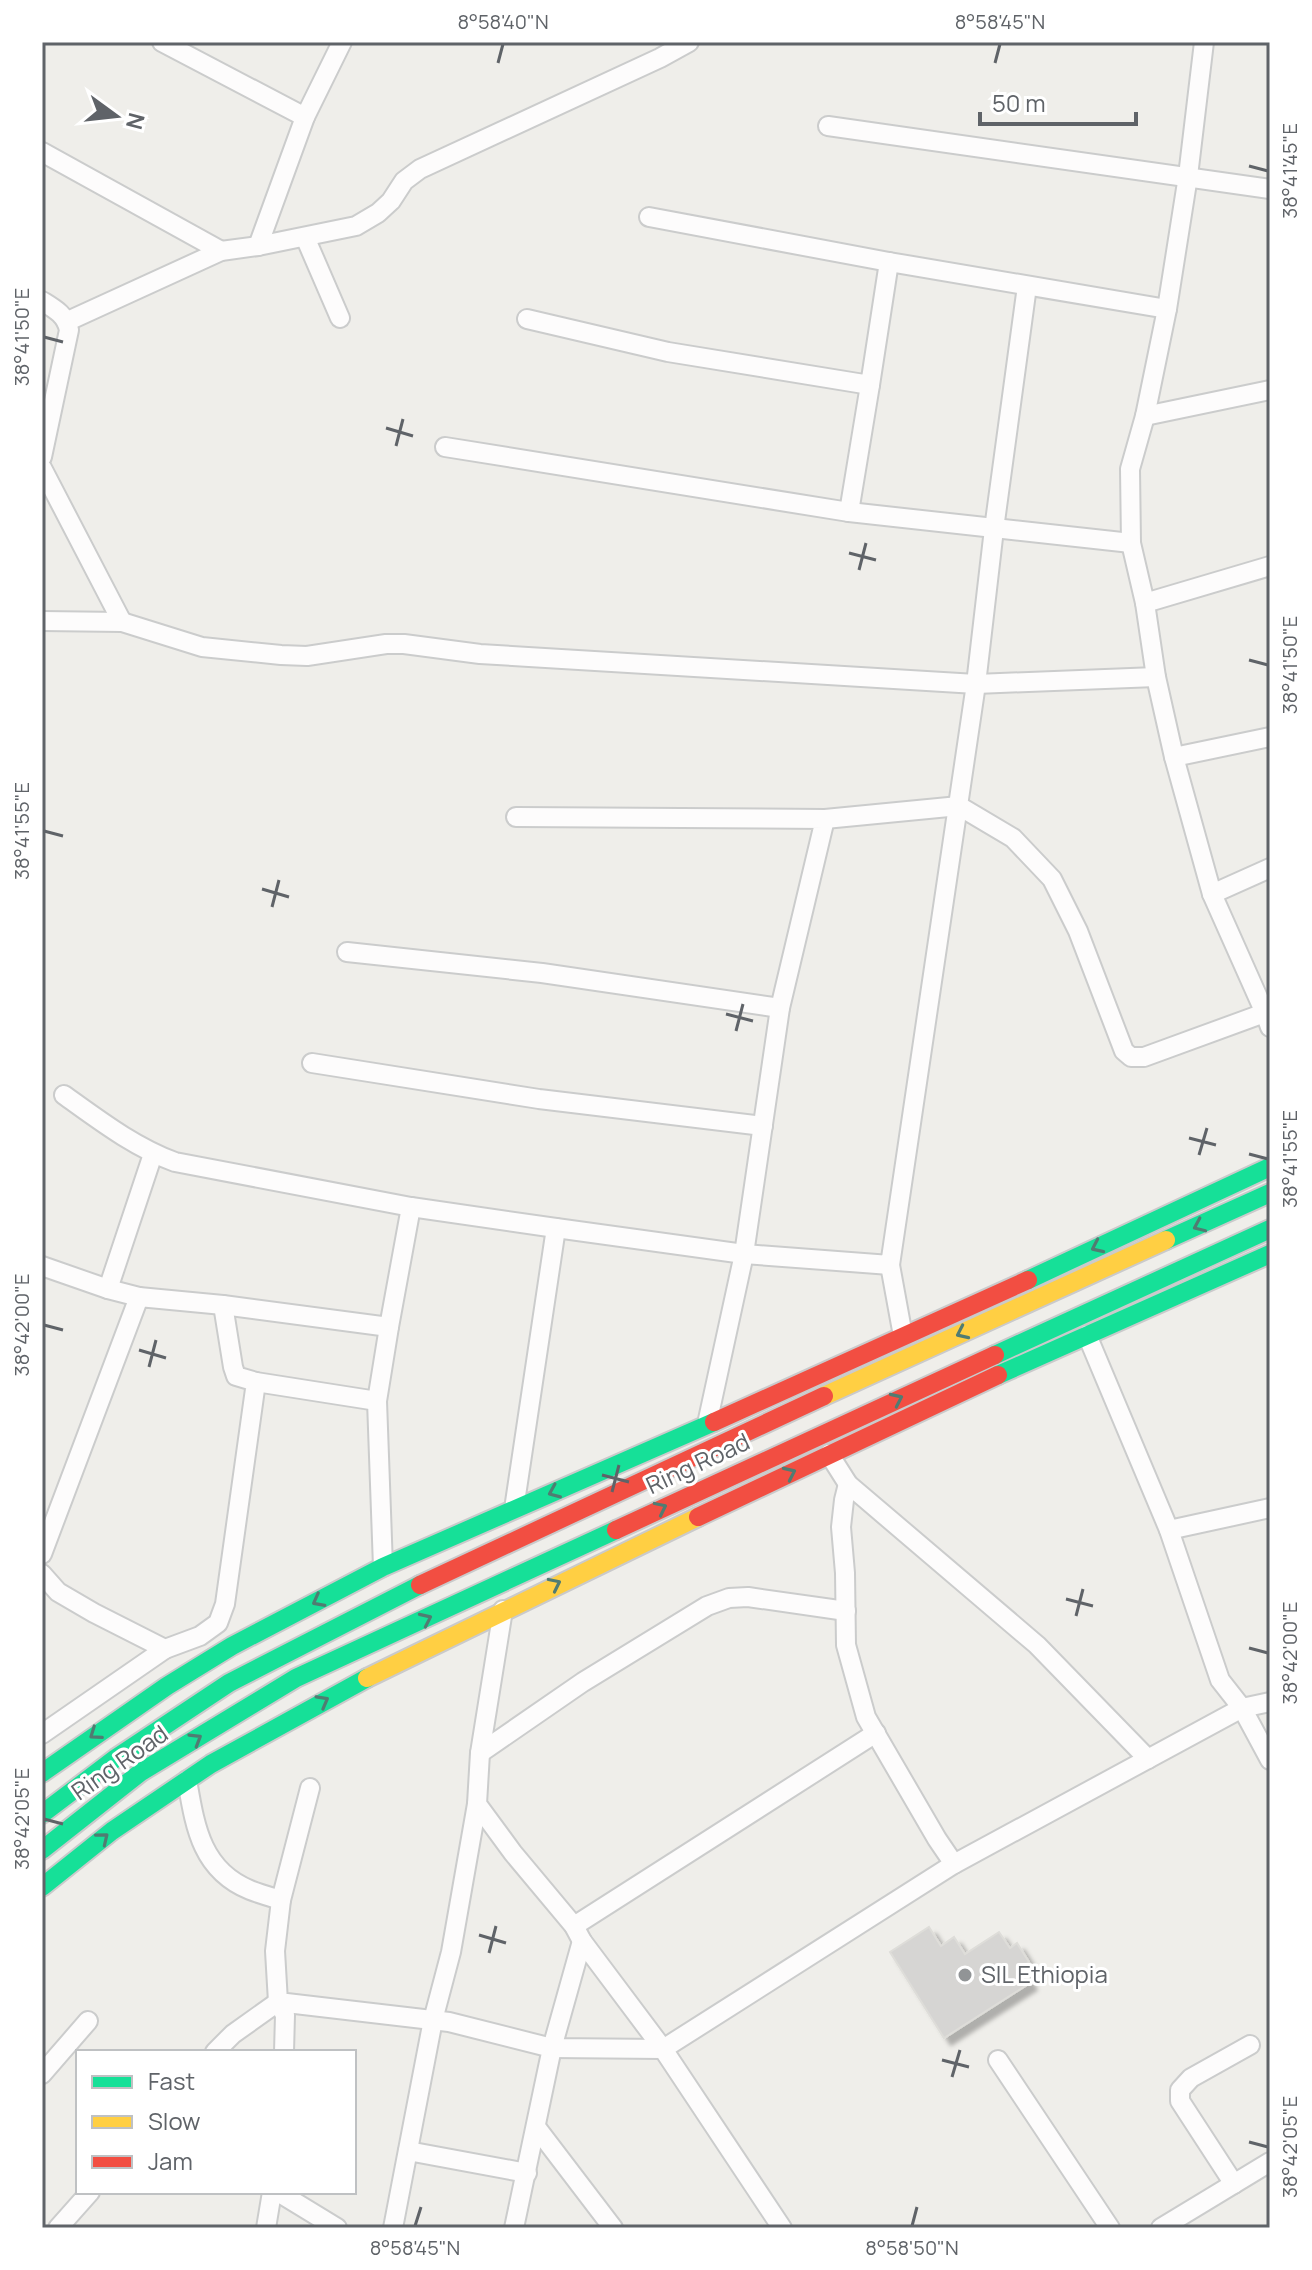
<svg xmlns="http://www.w3.org/2000/svg" width="1312" height="2270" font-family="Manrope,sans-serif">
<style>
.building{fill:#d6d5d3;stroke:#deddd9;stroke-width:2;filter:url(#shadow)}
.lines{fill:none;stroke-linecap:round;stroke-linejoin:round}
.street-casing{stroke:#cbcccc;stroke-width:22}
.fast-casing{stroke:#cacacb;stroke-width:22}
.slow-casing{stroke:#cacacb;stroke-width:22}
.jam-casing{stroke:#cacacb;stroke-width:22}
.street{stroke:#fdfcfc;stroke-width:18}
.fast{stroke:#16e098;stroke-width:18}
.slow{stroke:#ffcf43;stroke-width:18}
.jam{stroke:#f24e42;stroke-width:18}
.oneway{stroke:#507c72}
.ticks{fill:none;stroke:#5f6368;stroke-width:3}
.poi-dot{fill:#919496;stroke:#fff;stroke-width:3}
.labels{text-anchor:middle;stroke-width:6;stroke-linejoin:round;paint-order:stroke}
.street-label{font-size:24px;fill:#5f6368;stroke:#fff}
.poi-label{font-size:24px;fill:#5f6368;stroke:#fff;text-anchor:start}
.neatline{fill:none;stroke:#5f6368;stroke-width:3}
.ticks-label{font-size:20px;text-anchor:middle;fill:#5f6368}
</style>
<defs>
<filter id="shadow"><feDropShadow dx="7" dy="7" stdDeviation="2" flood-color="#0004"/></filter>
</defs>
<rect width="100%" height="100%" fill="#efeeea"/>
<path class="building" d="M929 1927 941 1946 954 1937 965 1954 999 1932 1010 1948 1017 1943 1029 1962 1021 1968 1030 1983 944 2038 890 1952Z"/>
<g class="lines">
<defs>
<g id="street">
<path d="M162 42 305 117"/>
<path d="M1204 42 1188 176 1167 309 1145 416 1130 469 1131 543 1145 603 1156 677 1174 757 1212 894 1265 1013 1270 1027"/>
<path d="M828 126 1270 189"/>
<path d="M42 152 221 251"/>
<path d="M649 217 889 262 1167 309"/>
<path d="M305 237 340 318"/>
<path d="M258 246 305 117 342 42"/>
<path d="M42 301C55 309 66 315 69 330L42 457"/>
<path d="M527 319 668 352 870 385 889 262"/>
<path d="M68 321 221 251 258 246 356 226 378 213 391 201 404 181 420 169 660 58 689 42"/>
<path d="M1145 416 1270 390"/>
<path d="M445 447 849 512 1131 543"/>
<path d="M42 468 122 622"/>
<path d="M849 512 870 385"/>
<path d="M1145 603 1270 566"/>
<path d="M42 621 122 622 202 647 281 655 307 656 386 644H404L480 654 976 684 1156 677"/>
<path d="M1174 757 1270 737"/>
<path d="M516 817 825 819 780 1008 744 1254 707 1424"/>
<path d="M825 819 959 806 1013 838 1052 879 1078 931 1124 1051 1131 1057H1144L1270 1011"/>
<path d="M1212 894 1270 868"/>
<path d="M347 952 542 973 780 1008"/>
<path d="M312 1063 539 1099 763 1126"/>
<path d="M64 1095C99 1120 134 1147 175 1162L411 1207 556 1228 744 1254 890 1265 976 684 994 529 1027 286"/>
<path d="M890 1265 903 1336"/>
<path d="M42 1266 108 1289 139 1297"/>
<path d="M108 1289 153 1154"/>
<path d="M1087 1335 1169 1530 1220 1680 1242 1708 1270 1760"/>
<path d="M256 1382 377 1401"/>
<path d="M829 1454 848 1484 1037 1645 1148 1759"/>
<path d="M848 1484 844 1500 841 1527 845 1573 846 1645 866 1717 937 1839 954 1864"/>
<path d="M514 1509 556 1228"/>
<path d="M1169 1530 1270 1508"/>
<path d="M42 1554 139 1297 223 1305 389 1327 411 1207"/>
<path d="M383 1567 377 1401 389 1327"/>
<path d="M42 1574 58 1592 94 1613 165 1649 200 1636 218 1623 225 1604 256 1382 236 1376 233 1367 223 1305"/>
<path d="M503 1610 480 1753 477 1804 513 1853 574 1926 582 1941 663 2049 782 2228"/>
<path d="M42 1734 165 1649"/>
<path d="M480 1753 583 1682 707 1606 729 1598 748 1597 846 1611"/>
<path d="M187 1780C195 1826 201 1870 250 1890 260 1894 271 1897 281 1900L275 1951 278 2002 449 2022 552 2048 514 2228"/>
<path d="M281 1900 310 1788"/>
<path d="M574 1926 876 1733"/>
<path d="M582 1941 552 2048 663 2049 954 1864 1242 1708 1270 1702"/>
<path d="M215 2052 233 2034 278 2002 285 2015 284 2052"/>
<path d="M998 2060 1110 2228"/>
<path d="M42 2074 88 2021"/>
<path d="M536 2127 613 2228"/>
<path d="M408 2151 527 2173"/>
<path d="M1234 2184 1180 2101V2090L1191 2078 1250 2045"/>
<path d="M278 2192 337 2228"/>
<path d="M58 2228 90 2192"/>
<path d="M266 2228 272 2192"/>
<path d="M393 2228 433 2020 451 1952 477 1804"/>
<path d="M1161 2228 1270 2162"/>
</g>
<g id="fast">
<path d="M1166 1240 1270 1193"/>
<path d="M1028 1280 1270 1167"/>
<path d="M995 1355 1270 1229"/>
<path d="M998 1375 1270 1254"/>
<path d="M42 1773 167 1686 232 1646 383 1567 714 1422"/>
<path d="M42 1814 116 1758 229 1683 420 1585"/>
<path d="M42 1850 141 1772 296 1678 616 1530"/>
<path d="M42 1887 112 1831 211 1764 367 1678"/>
</g>
<g id="slow">
<path d="M824 1396 1166 1240"/>
<path d="M367 1678 698 1517"/>
</g>
<g id="jam">
<path d="M714 1422 1028 1280"/>
<path d="M698 1517 998 1375"/>
<path d="M616 1530 995 1355"/>
<path d="M420 1585 824 1396"/>
</g>
</defs>
<use href="#street" class="street-casing"/>
<use href="#fast" class="fast-casing"/>
<use href="#slow" class="slow-casing"/>
<use href="#jam" class="jam-casing"/>
<use href="#street" class="street"/>
<use href="#fast" class="fast"/>
<use href="#slow" class="slow"/>
<use href="#jam" class="jam"/>
</g>
<defs><path id="oneway-chevron" d="M-2-3.5L2.5 0L-2 3.5" fill="none" stroke-width="1.6" stroke-linecap="round" stroke-linejoin="round" transform="scale(2)"/></defs>
<g class="oneway">
<use href="#oneway-chevron" transform="translate(1199 1226) rotate(156)"/>
<use href="#oneway-chevron" transform="translate(1097 1247) rotate(155)"/>
<use href="#oneway-chevron" transform="translate(962 1333) rotate(155)"/>
<use href="#oneway-chevron" transform="translate(897 1399) rotate(-25)"/>
<use href="#oneway-chevron" transform="translate(790 1473) rotate(-25)"/>
<use href="#oneway-chevron" transform="translate(554 1492) rotate(157)"/>
<use href="#oneway-chevron" transform="translate(661 1508) rotate(-26)"/>
<use href="#oneway-chevron" transform="translate(555 1584) rotate(-26)"/>
<use href="#oneway-chevron" transform="translate(318 1601) rotate(152)"/>
<use href="#oneway-chevron" transform="translate(426 1619) rotate(-25)"/>
<use href="#oneway-chevron" transform="translate(323 1701) rotate(-29)"/>
<use href="#oneway-chevron" transform="translate(95 1734) rotate(145)"/>
<use href="#oneway-chevron" transform="translate(196 1739) rotate(-31)"/>
<use href="#oneway-chevron" transform="translate(103 1838) rotate(-39)"/>
</g>
<path class="ticks" d="M498 63 503 44M995 63 1000 44M1249 166 1268 171M44 337 63 342M386 428 413 436M396 446 403 419M849 553 876 560M859 570 866 543M1249 660 1268 665M44 831 63 836M262 889 289 897M272 907 279 880M726 1014 753 1021M736 1031 743 1004M1189 1138 1216 1145M1249 1154 1268 1159M1199 1155 1207 1128M44 1325 63 1330M139 1350 166 1358M149 1367 156 1340M602 1475 629 1482M612 1492 619 1465M1066 1599 1093 1606M1076 1616 1083 1589M1249 1648 1268 1653M44 1819 63 1824M479 1935 506 1943M489 1953 496 1926M942 2060 969 2067M952 2077 960 2050M1249 2142 1268 2147M415 2226 421 2207M912 2226 917 2207"/>
<circle class="poi-dot" cx="965" cy="1975" r="8"/>
<g class="labels">
<g class="street-label">
<text transform="translate(698 1464) rotate(-25)" y="8">Ring Road</text>
<text transform="translate(120 1763) rotate(-35)" y="8">Ring Road</text>
</g>
<g class="poi-label">
<text x="981" y="1983">SIL Ethiopia</text>
</g>
</g>
<rect width="1312" height="2270" fill="none" stroke="#ffffff" stroke-width="88"/>
<rect x="76" y="2050" width="280" height="144" fill="#ffffff" stroke="#bfc1c3" stroke-width="2"/>
<rect x="92" y="2076" width="40" height="12" fill="#16e098" stroke="#bfc1c3" stroke-width="2"/>
<text x="148" y="2090" font-size="24" fill="#5f6368">Fast</text>
<rect x="92" y="2116" width="40" height="12" fill="#ffcf43" stroke="#bfc1c3" stroke-width="2"/>
<text x="148" y="2130" font-size="24" fill="#5f6368">Slow</text>
<rect x="92" y="2156" width="40" height="12" fill="#f24e42" stroke="#bfc1c3" stroke-width="2"/>
<text x="148" y="2170" font-size="24" fill="#5f6368">Jam</text>
<g transform="translate(116 116) rotate(105)" stroke="#ffffff" stroke-width="6" paint-order="stroke">
<path d="M0-6L14 30L0 20L-14 30Z" fill="#5f6368"/>
<text y="-12" font-size="22" font-weight="bold" text-anchor="middle" fill="#5f6368">N</text>
</g>
<path d="M980 112v12h156v-12" fill="none" stroke="#5f6368" stroke-width="4"/>
<text x="992" y="112" font-size="24" fill="#5f6368" stroke="#ffffff" stroke-width="6" paint-order="stroke">50 m</text>
<rect x="44" y="44" width="1224" height="2182" class="neatline"/>
<g class="ticks-label">
<text x="503" y="29">8°58'40"N</text>
<text x="1000" y="29">8°58'45"N</text>
<text transform="translate(1290 171) rotate(-90)" y="7">38°41'45"E</text>
<text transform="translate(22 337) rotate(-90)" y="7">38°41'50"E</text>
<text transform="translate(1290 665) rotate(-90)" y="7">38°41'50"E</text>
<text transform="translate(22 831) rotate(-90)" y="7">38°41'55"E</text>
<text transform="translate(1290 1159) rotate(-90)" y="7">38°41'55"E</text>
<text transform="translate(22 1325) rotate(-90)" y="7">38°42'00"E</text>
<text transform="translate(1290 1653) rotate(-90)" y="7">38°42'00"E</text>
<text transform="translate(22 1819) rotate(-90)" y="7">38°42'05"E</text>
<text transform="translate(1290 2147) rotate(-90)" y="7">38°42'05"E</text>
<text x="415" y="2255">8°58'45"N</text>
<text x="912" y="2255">8°58'50"N</text>
</g>
</svg>
